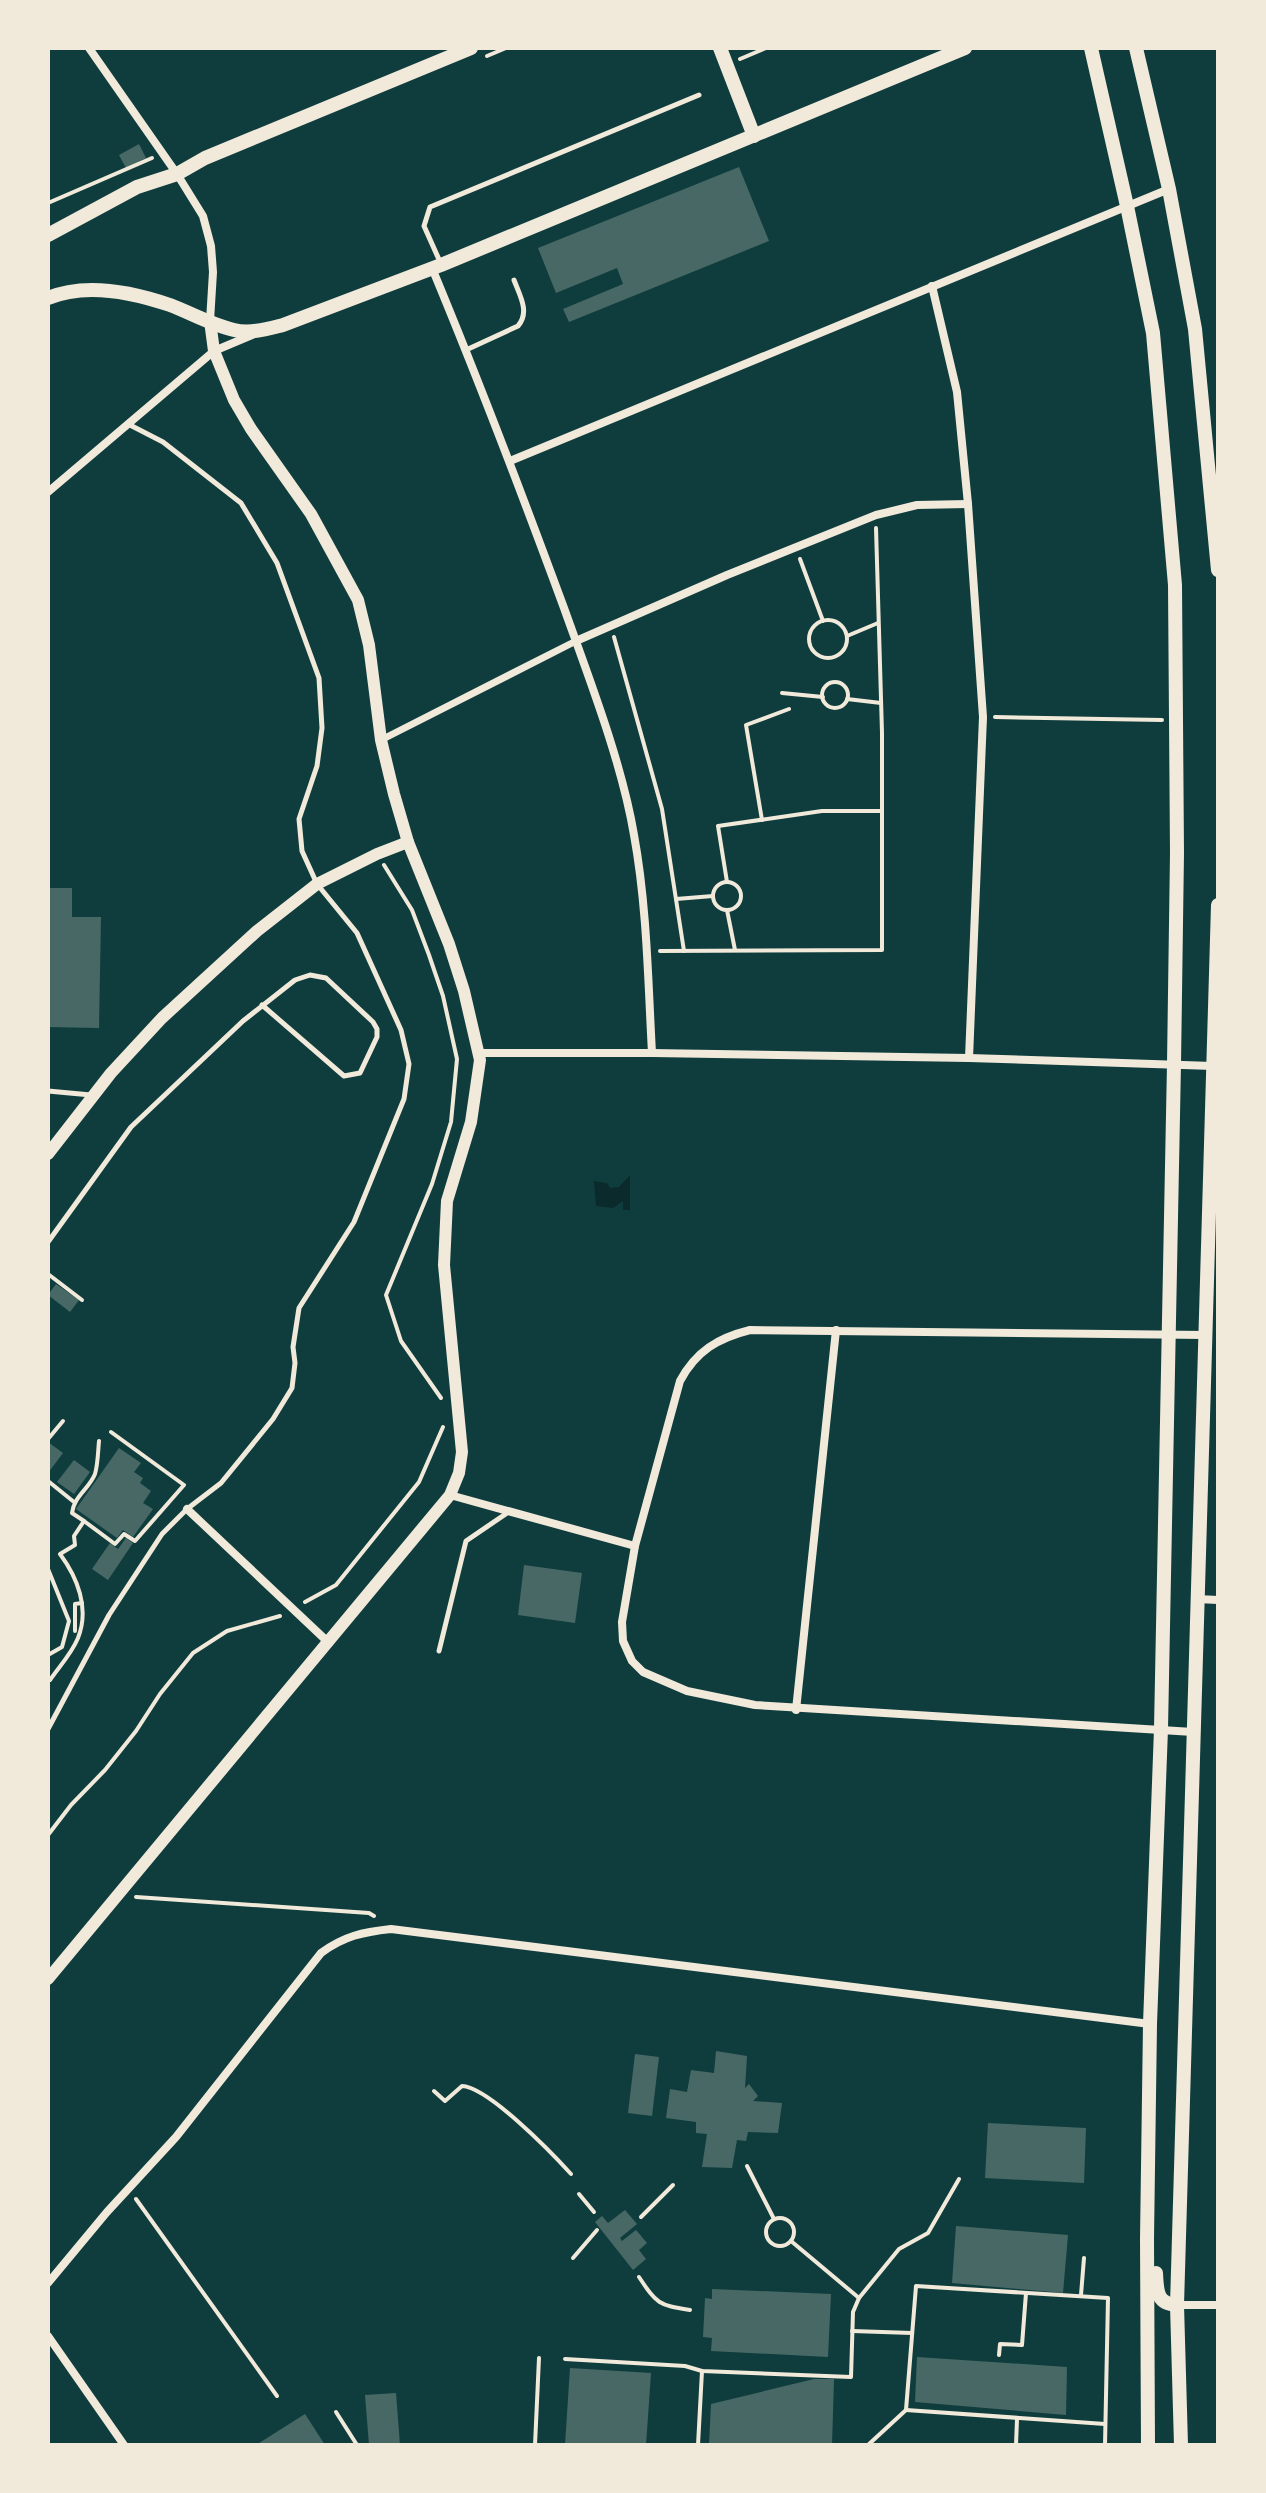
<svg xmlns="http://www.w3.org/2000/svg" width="1266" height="2493" font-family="Quicksand,sans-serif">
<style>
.water{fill:#0a2a2b}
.building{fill:#486865}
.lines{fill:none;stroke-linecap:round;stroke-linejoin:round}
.path{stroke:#f1e9da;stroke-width:4}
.service{stroke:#f1e9da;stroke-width:5}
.pedestrian{stroke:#f1e9da;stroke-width:7}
.minor{stroke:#f1e9da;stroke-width:8}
.tertiary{stroke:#f1e9da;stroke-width:12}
.secondary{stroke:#f1e9da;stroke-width:14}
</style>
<rect width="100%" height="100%" fill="#0f3d3e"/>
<path class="water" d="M630 1175V1210H623V1201L613 1208 596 1206 594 1181 607 1183 610 1188 619 1187Z"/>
<g class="building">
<path d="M139 144 146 158 126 168 119 155Z"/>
<path d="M739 167 769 241 569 322 563 309 623 284 617 268 556 293 538 248Z"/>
<path d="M48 888H72V917H101L99 1028 48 1027Z"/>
<path d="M56 1284 79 1300 70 1312 48 1295Z"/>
<path d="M48 1442 63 1453 48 1473Z"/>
<path d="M119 1448 141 1463 134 1472 143 1478 140 1483 151 1491 143 1503 153 1509 133 1537 123 1530 117 1538 76 1509Z"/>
<path d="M74 1460 90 1472 74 1494 57 1482Z"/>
<path d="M126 1538 133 1543 108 1580 92 1569 110 1543 118 1549Z"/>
<path d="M524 1565 582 1573 575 1623 518 1615Z"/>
<path d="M716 2051 747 2056 745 2088 749 2084 758 2096 753 2101 782 2103 778 2133 748 2132 746 2141 737 2140 732 2168 702 2167 707 2134 696 2133V2122L666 2118 670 2089 687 2092 691 2070 714 2073Z"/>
<path d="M635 2054 659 2057 652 2116 628 2113Z"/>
<path d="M988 2123 1086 2128 1084 2183 985 2178Z"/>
<path d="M625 2210 637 2224 620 2238 622 2241 636 2230 647 2243 639 2250 646 2259 633 2270 595 2222 602 2216 608 2223Z"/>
<path d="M956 2226 1068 2235 1063 2293 952 2283Z"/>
<path d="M712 2289 831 2294 828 2357 711 2351 712 2338 703 2337 705 2298 712 2299Z"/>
<path d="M917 2357 1067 2367 1066 2415 915 2402Z"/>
<path d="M570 2368 651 2373 646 2445H565Z"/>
<path d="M814 2379H834L832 2445H709L711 2404Z"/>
<path d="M396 2393 400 2445H369L365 2395Z"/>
<path d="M305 2414 325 2445H256Z"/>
</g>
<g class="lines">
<g class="path">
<path d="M487 56 506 48"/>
<path d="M740 59 766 48"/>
<path d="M48 203 152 158"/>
<path d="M800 559 823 621"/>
<circle cx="828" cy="639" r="19"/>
<path d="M847 636 878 623"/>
<path d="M614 637 662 809 684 951"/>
<circle cx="835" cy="695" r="13"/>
<path d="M782 693 823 697"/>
<path d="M847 699 881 703"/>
<path d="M995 717 1162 720"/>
<path d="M762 820 746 725 789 709"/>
<path d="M384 865 412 910 429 955 443 996 457 1059 451 1122 432 1184 386 1295 401 1341 441 1398"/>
<path d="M727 882 718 826 822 811H882"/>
<circle cx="727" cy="896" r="14"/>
<path d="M676 899 713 896"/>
<path d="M727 910 735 950"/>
<path d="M660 951 882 950V733L876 528"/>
<path d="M48 1274 82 1300"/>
<path d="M48 1439 63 1421"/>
<path d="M48 1481 74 1502"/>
<path d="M84 1521 115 1544 124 1534 135 1541 184 1485 111 1432"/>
<path d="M48 1569 69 1621 62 1647 48 1655"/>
<path d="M305 1602 336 1585 419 1482 443 1427"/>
<path d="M75 1631V1604L82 1603"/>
<path d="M50 1680C59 1667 72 1653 78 1638 90 1608 77 1577 60 1554L75 1545 74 1536 84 1521 72 1513C74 1496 89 1489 95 1474 98 1464 98 1451 99 1441"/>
<path d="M48 1835 71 1805 105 1770 136 1731 160 1694 193 1653 227 1631 280 1616"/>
<path d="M136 1897 369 1913 374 1916"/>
<path d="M434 2091 445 2101 462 2086C488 2087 552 2153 571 2174"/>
<path d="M747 2166 774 2219"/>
<path d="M579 2194 594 2212"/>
<path d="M136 2199 277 2396"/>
<path d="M641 2217 673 2185"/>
<circle cx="780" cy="2232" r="14"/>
<path d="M791 2241 859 2298"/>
<path d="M573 2258 597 2230"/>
<path d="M639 2277C657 2304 658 2305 690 2310"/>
<path d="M1081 2295 1084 2258"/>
<path d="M852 2331 912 2333"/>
<path d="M999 2355 1000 2344 1022 2345 1026 2293"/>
<path d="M565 2359 685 2366 702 2371 851 2377 853 2312 859 2298 899 2249 928 2233 959 2179"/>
<path d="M906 2410 1105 2424"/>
<path d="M336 2412 357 2445"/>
<path d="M535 2445 539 2358"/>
<path d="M698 2445 702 2371"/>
<path d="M868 2445 906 2410 916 2286 1108 2298 1105 2445"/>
<path d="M1016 2445 1017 2419"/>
</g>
<g class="service">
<path d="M441 264 424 226 430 207 699 95"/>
<path d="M466 350 518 326C530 312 520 296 514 280"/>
<path d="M48 1091 91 1095"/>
<path d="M48 1242 131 1127 243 1021 295 980 310 975 326 978 373 1022 377 1029V1037L360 1073 344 1076 262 1005"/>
<path d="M439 1651 466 1541 510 1511"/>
<path d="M48 1729 109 1615 162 1534 187 1509 221 1483 273 1419 292 1388 295 1363 293 1347 299 1308 354 1222 404 1099 409 1064 401 1030 357 933 317 884 302 851 299 819 317 766 322 728 319 678 277 563 241 503 163 442 128 424"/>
</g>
<path class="pedestrian" d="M381 740 576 641"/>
<g class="minor">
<path d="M89 48 177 174 203 216 211 246 213 272 210 321"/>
<path d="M432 268C479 381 522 494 564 608 589 678 622 763 634 835 647 906 648 980 652 1053"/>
<path d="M932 286 957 392 968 504 983 717 969 1058"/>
<path d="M510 461 1169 189"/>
<path d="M48 492 214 351 252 335"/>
<path d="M576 641 727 575 876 515 917 505 968 504"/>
<path d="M479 1053H652L969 1058 1213 1066"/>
<path d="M450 1495 635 1546"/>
<path d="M187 1509 329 1643"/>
<path d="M1197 1599 1218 1600"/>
<path d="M796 1710 836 1330"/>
<path d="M1193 1732 755 1705 687 1691 643 1672 632 1661 623 1641 622 1622 635 1546 680 1381C696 1351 718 1338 750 1330L1205 1335"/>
<path d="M48 2283 107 2212 176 2137 321 1953C344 1936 363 1932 391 1929L1150 2024"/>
<path d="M1177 2305H1218"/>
<path d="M48 2336 124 2445"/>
</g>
<g class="tertiary">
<path d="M48 1154 111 1073 162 1018 257 931 317 884 377 854 408 842"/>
<path d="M48 1979 450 1495 459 1473 462 1452 444 1265 447 1201 471 1122 480 1060 464 991 449 944 408 842 394 794 381 740 369 645 358 600 311 514 251 429 234 400 214 351 210 321"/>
</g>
<g class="secondary">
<path d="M720 48 754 136"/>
<path d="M1091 48 1127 206 1153 333 1175 585 1177 853 1174 1064 1161 1729 1150 2024 1147 2239 1148 2445"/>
<path d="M1136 48 1169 189 1195 329 1218 570"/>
<path d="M48 235 137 187 177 174 205 158 471 48"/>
<path d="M48 298C86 282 132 292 170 305 191 313 212 325 234 330 250 334 267 329 283 325L441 265 965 48"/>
<path d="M1156 2273C1157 2290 1156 2304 1177 2305"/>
<path d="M1181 2445 1177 2305 1218 905"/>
</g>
</g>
<rect width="1266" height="2493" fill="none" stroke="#f1e9da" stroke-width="100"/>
</svg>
